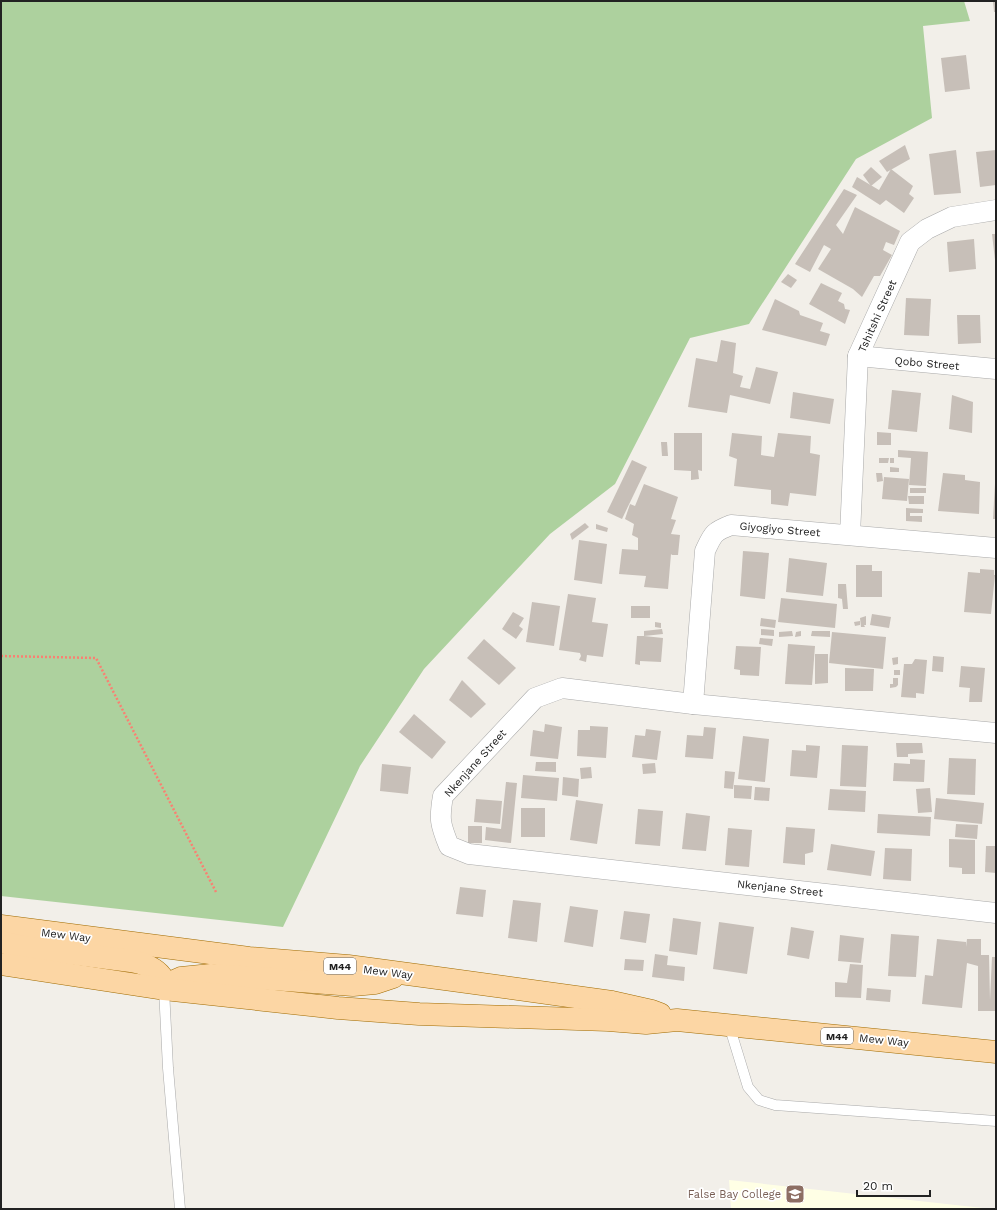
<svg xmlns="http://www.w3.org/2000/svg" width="997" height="1210" font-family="'Work Sans',sans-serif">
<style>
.education{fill:#ffffe5}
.forest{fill:#add19e}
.building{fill:#c7bfb8}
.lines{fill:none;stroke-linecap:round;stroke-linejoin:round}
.lane-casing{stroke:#a9a9a9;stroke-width:11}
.street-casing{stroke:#a9a9a9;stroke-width:21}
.primary-casing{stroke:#a06b00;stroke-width:23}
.path{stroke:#fa8072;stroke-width:2.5;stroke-dasharray:2 2;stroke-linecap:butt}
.lane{stroke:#fff;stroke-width:10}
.street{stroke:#fff;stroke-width:20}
.primary{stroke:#fcd6a4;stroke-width:22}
.labels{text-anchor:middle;stroke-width:3.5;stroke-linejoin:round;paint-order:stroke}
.shield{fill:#fff;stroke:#646464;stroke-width:1}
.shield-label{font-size:10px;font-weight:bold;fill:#222}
.street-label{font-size:11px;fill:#222;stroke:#fff}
.education-label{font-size:11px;fill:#785e54;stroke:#fff;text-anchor:end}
</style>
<rect width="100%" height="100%" fill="#f2efe9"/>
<path class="education" d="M729 1180 992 1209H731Z"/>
<path class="forest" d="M1 1H964L970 21 923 26 932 118 856 159 749 324 690 338 615 484 550 534 424 669 360 766 283 927 1 896Z"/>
<g class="building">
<path d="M993 1H996V12H994Z"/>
<path d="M966 55 970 89 945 92 941 58Z"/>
<path d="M905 145 910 159 887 172 879 161Z"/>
<path d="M956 150 961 193 934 195 929 154Z"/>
<path d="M996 150V185L980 187 976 152Z"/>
<path d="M871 167 882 177 871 186 863 175Z"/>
<path d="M891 169 913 186 909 194 914 198 904 213 886 200 880 205 852 187 857 177 879 190Z"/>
<path d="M844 189 857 195 836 225 843 234 855 207 900 231 894 245 886 242 883 250 892 255 880 276H874L862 297 853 289 818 269 831 249 824 245 810 272 795 264Z"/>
<path d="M992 234H996V260H995Z"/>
<path d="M974 239 976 269 949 272 947 242Z"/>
<path d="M788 274 797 280 791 288 781 282Z"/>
<path d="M821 283 842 293 838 301 844 304 845 309 850 310 845 324 809 304Z"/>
<path d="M906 298 931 299 929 336 904 335Z"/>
<path d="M775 299 799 311 800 315 823 323 820 331 830 334 826 346 762 330Z"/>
<path d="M957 315H980L981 343 958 344Z"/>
<path d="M721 340 736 343 733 373 743 376 740 387 750 389 756 367 778 372 770 404 730 395 727 413 688 407 696 358 717 362Z"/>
<path d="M892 390 921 393 917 432 888 429Z"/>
<path d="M793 392 834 399 830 424 790 418Z"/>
<path d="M952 395 973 402 972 433 949 429Z"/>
<path d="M877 432 891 433V445H877Z"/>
<path d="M674 433H702V471L698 470 699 479 691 480V471L674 470Z"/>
<path d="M732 433 762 436 761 455 774 457 778 433 811 436 810 453 820 455 816 496 790 493 788 506 771 504V490L734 486 737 459 729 456Z"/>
<path d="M661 442H667L668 456H662Z"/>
<path d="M898 450 928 452 926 486 909 485 911 458 898 457Z"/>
<path d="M879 458H889L888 463H879Z"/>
<rect x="890" y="458" width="4" height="5"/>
<path d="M632 460 647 467 622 519 607 512Z"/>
<path d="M890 467 899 468V472H890Z"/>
<path d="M876 473H882L883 481 877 482Z"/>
<path d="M943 473 965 475V480L980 482 979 514 938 511Z"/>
<path d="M884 477 909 479 907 501 882 499Z"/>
<path d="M644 484 678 497 671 519 676 520 671 534 680 535 678 555H672L671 554 668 589 644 587 646 576 619 574 622 549 638 550V538L632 535 634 524 625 519 630 504 635 506Z"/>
<path d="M995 484H996V519H993Z"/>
<rect x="910" y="488" width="16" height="5"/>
<path d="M908 496H924V504H909Z"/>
<path d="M906 508 923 509V513H910V516H922V522L906 521Z"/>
<path d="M585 523 589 527 572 540 570 534Z"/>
<path d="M596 524 608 528 607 532 596 529Z"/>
<path d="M579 540 607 544 602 584 574 580Z"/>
<path d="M743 551 769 553 765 599 740 596Z"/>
<path d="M789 558 827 563 823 596 786 592Z"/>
<path d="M856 565H872V571H882V597H856Z"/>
<path d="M980 569 994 570V575H995L991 614 964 612 968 572 980 573Z"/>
<path d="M838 584H846L848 609H843L842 599 838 598Z"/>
<path d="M568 594 596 598 592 622 608 624 603 657 587 655 586 662 579 660 581 656 580 653 559 650Z"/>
<path d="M781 598 837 604 835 628 778 622Z"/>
<path d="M532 602 560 606 554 646 526 642Z"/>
<rect x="631" y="606" width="19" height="12"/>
<path d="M513 612 524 618 519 626 523 629 516 639 502 629Z"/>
<path d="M872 614 891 617 889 628 870 625Z"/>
<path d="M866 616V625H864L865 627H861L860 618Z"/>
<path d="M761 618 776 620 775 628 760 626Z"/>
<path d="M860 621V625L855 626 854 622Z"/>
<path d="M655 622 661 623V628L655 627Z"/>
<path d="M662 629 663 634 644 636 663 638 661 662 640 661V665L635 664 637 636H644V631Z"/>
<path d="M761 629 774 630V636L761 635Z"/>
<path d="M792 631 793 636 779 637V632Z"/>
<path d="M801 631V636L795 637 796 632Z"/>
<path d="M812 631H830V637L811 636Z"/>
<path d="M832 632 886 637 883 669 829 663Z"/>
<path d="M760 638 773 639 772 646 759 644Z"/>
<path d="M484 639 516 668 499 685 467 658Z"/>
<path d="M788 644 815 646 812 685 785 684Z"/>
<path d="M736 646 761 647 759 676 740 675V670L734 669Z"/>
<path d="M815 654H828V683L815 684Z"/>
<path d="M933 656 944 657 943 672 932 671Z"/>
<path d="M898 657V664L893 665 892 658Z"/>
<path d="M915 659 927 660 924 694 916 693V698L901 697 904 664H912Z"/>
<path d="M961 666 985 668 982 702H969L970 688 959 687Z"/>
<path d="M845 668 874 669 873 691H845Z"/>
<rect x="894" y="670" width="6" height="5"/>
<path d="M893 678H898V685L896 687 890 688V684H893Z"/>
<path d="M462 680 486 704 471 718 449 700Z"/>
<path d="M414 714 446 742 432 759 399 732Z"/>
<path d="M545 724 562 727 558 759 530 756 533 730 544 732Z"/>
<path d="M590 726 608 727 606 758 577 756 578 730H590Z"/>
<path d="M704 727 716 728 713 759 685 757 687 735 703 736Z"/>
<path d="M646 729 661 731 657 760 632 757 635 735 645 736Z"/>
<path d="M743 736 769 739 765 782 738 779Z"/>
<path d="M896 743H922L923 753 908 754V757H897Z"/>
<path d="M806 745 820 746 817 778 790 776 792 750 806 751Z"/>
<path d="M842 745 868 746 866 787 840 786Z"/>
<path d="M949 758 976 759 975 795 947 794Z"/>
<path d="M910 759 925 760 924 782 893 781 894 763 910 764Z"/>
<path d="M536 762H556V772L535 771Z"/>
<path d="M655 763 656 773 643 774 642 764Z"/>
<path d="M382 764 411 767 408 794 380 791Z"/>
<path d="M591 767 592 778 581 779 580 768Z"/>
<path d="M725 771 735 772 733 789 724 788Z"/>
<path d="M523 775 559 778 557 801 521 798Z"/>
<path d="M563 777 579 779 578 797 562 795Z"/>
<path d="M506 782 517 783 511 843 485 840 486 827 501 829Z"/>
<path d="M734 785 752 786 751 799 734 798Z"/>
<path d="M755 787 770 788 769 801 754 800Z"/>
<path d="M930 788 932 812 918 813 916 789Z"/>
<path d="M830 789 866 791 865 812 828 810Z"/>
<path d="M936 798 984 803 982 824 934 819Z"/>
<path d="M476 799 502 801 500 824 474 822Z"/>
<path d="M576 800 603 804 597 844 570 840Z"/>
<rect x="521" y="808" width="24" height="29"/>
<path d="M638 809 663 811 660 846 635 844Z"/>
<path d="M686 813 710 816 706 851 682 849Z"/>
<path d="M878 814 931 817 930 836 877 833Z"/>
<path d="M956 824 978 825 977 839 955 837Z"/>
<rect x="468" y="826" width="14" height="17"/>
<path d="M786 827 815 829 813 852 805 854V865L783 863Z"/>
<path d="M728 828 752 830 749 867 725 865Z"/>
<path d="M949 839 975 840V874H962V868L949 867Z"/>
<path d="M831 844 875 851 871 876 827 870Z"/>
<path d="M986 846H996V873L985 872Z"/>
<path d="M885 848 912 849 911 881 883 879Z"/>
<path d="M460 887 486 890 483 917 456 914Z"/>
<path d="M513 900 541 903 537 942 508 938Z"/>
<path d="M570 906 598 910 593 947 564 942Z"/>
<path d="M624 911 650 914 646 943 620 939Z"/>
<path d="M673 918 701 922 697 955 669 951Z"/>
<path d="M719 922 754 927 747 974 713 969Z"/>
<path d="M791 927 814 931 809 959 787 955Z"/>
<path d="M891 934 919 936 916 977 888 976Z"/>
<path d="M840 935 864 938 861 963 838 961Z"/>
<path d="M937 939 966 942V947L967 939H981V955H989L990 1000 992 957H996V1011H978V966L967 963 962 1008 922 1004 925 975 933 976Z"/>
<path d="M655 954 668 956 667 965 685 967 684 981 652 977Z"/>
<path d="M625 959 644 960 643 971 624 970Z"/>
<path d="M850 964 863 965 861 998 835 997V982L847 983Z"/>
<path d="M867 988 891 990 890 1002 866 1000Z"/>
</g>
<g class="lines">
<defs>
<g id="lane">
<path d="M164 989 168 1068 180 1209"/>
<path d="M729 1025 748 1087 759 1100 775 1105 996 1121"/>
</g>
<g id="street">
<path d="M858 356 996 369"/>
<path d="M850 535 858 356 910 242 927 229 952 217 996 210"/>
<path d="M693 704 705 551C713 534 713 532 731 525L996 548"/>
<path d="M996 733 693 704 562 688 535 698 443 796C439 819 440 824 449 846L469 854 996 913"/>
</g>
<g id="primary">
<path d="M1 926 249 958 348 966 445 979 612 1002 652 1011 660 1014"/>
<path d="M1 942 22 947 131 961C142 963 154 967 161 976 163 979 163 985 164 989L172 982 181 978 211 975 286 980 353 985 375 983 393 977"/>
<path d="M1 964 164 989 338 1008 419 1014 608 1020 646 1023 677 1020 996 1052"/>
</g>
</defs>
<use href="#lane" class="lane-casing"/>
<use href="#street" class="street-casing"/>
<use href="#primary" class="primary-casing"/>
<path class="path" d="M1 656 96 658 216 892"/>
<use href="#lane" class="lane"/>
<use href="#street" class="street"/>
<use href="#primary" class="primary"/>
</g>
<defs>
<symbol id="school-square" viewBox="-11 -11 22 22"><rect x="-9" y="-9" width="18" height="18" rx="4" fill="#8d6e63" stroke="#fff"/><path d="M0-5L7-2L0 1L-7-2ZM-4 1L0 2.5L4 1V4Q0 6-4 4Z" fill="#fff"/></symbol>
</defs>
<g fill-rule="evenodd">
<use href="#school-square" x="784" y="1183" width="22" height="22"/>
</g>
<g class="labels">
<g class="shield">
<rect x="324" y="958" width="32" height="16" rx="3"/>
<rect x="821" y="1028" width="32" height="16" rx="3"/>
</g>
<g class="shield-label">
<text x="340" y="970">M44</text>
<text x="837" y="1040">M44</text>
</g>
<g class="street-label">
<text transform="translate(877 316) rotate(-66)" y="4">Tshitshi Street</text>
<text transform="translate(927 363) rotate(5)" y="4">Qobo Street</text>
<text transform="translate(780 529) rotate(5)" y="4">Giyogiyo Street</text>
<text transform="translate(475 763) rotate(-48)" y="4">Nkenjane Street</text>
<text transform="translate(780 888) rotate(6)" y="4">Nkenjane Street</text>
<text transform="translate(66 935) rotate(7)" y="4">Mew Way</text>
<text transform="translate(388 972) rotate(7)" y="4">Mew Way</text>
<text transform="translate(884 1040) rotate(6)" y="4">Mew Way</text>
</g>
<g class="education-label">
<text x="781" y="1198">False Bay College</text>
</g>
</g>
<rect width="997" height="1210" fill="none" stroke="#222222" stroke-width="4"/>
<path d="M857 1190v6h73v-6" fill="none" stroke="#222222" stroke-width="2"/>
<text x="863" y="1190" font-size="12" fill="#222222" stroke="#ffffff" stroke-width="3" paint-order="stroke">20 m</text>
</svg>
